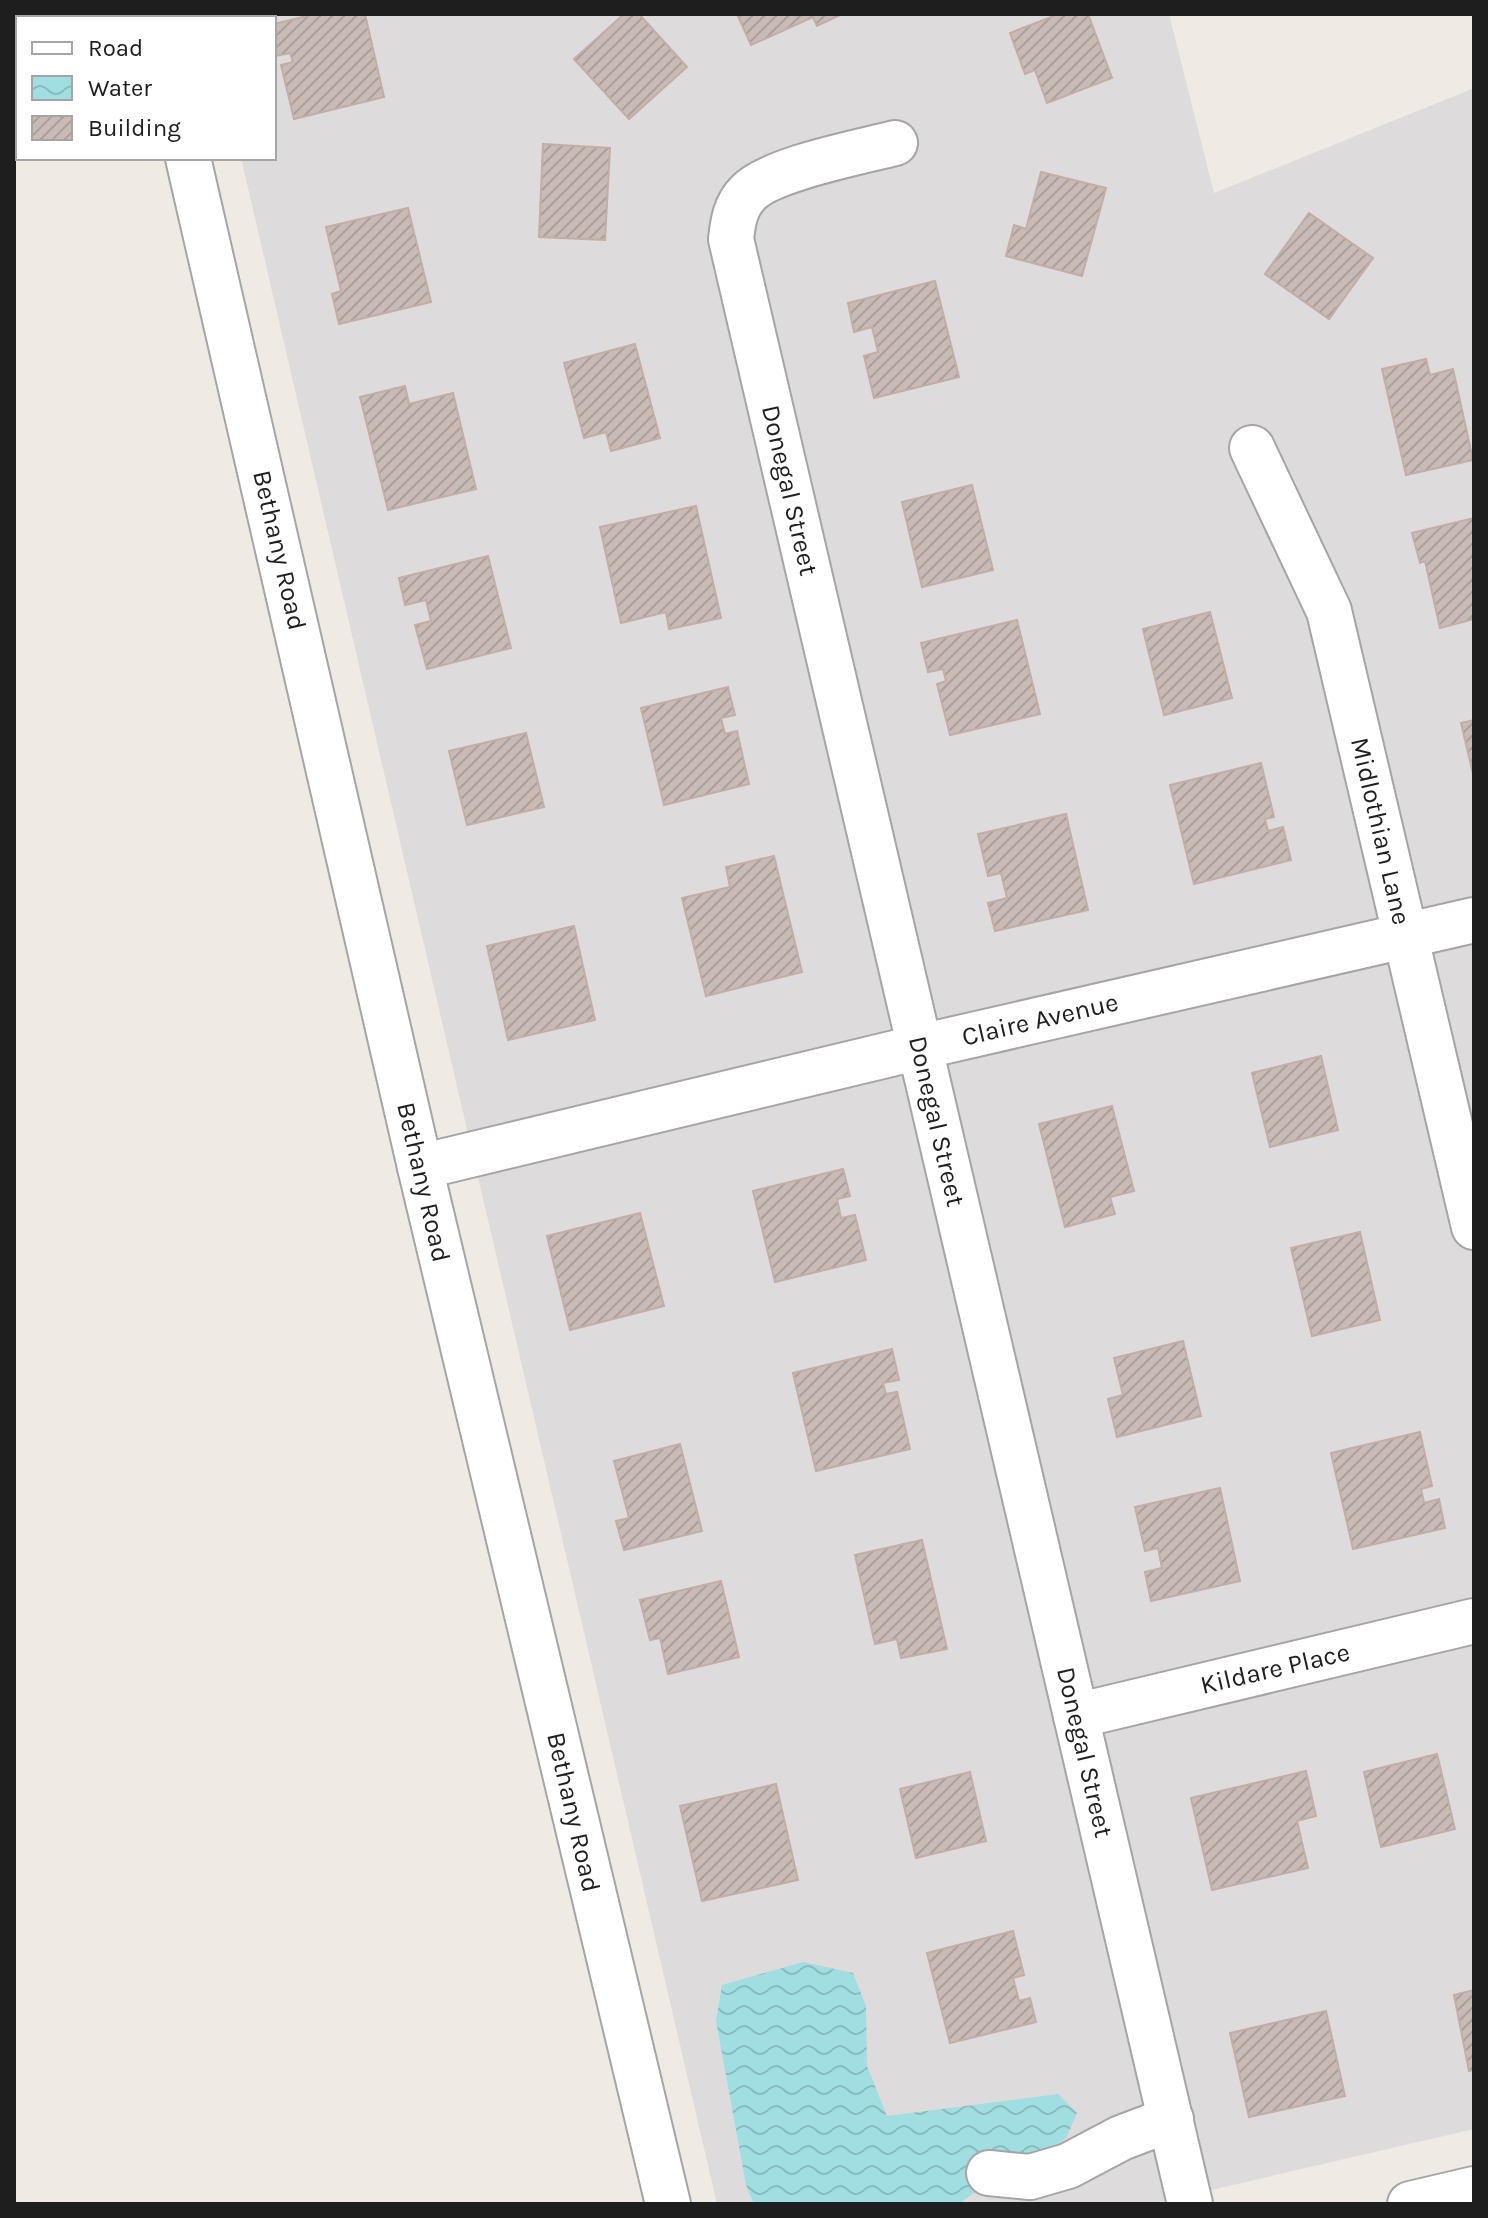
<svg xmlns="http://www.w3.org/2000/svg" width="1488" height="2218" font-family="Karla,sans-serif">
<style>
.residential{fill:#dddbdb}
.water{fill:url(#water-waves)}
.building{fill:url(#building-hatch);stroke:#c3ada5;stroke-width:2}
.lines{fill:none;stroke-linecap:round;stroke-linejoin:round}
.minor-casing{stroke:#a5a5a5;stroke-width:48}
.minor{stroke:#fff;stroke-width:44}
.labels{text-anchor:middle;stroke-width:6;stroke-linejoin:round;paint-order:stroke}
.street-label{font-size:26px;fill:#1e1e1e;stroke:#fff}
</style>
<defs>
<pattern id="water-waves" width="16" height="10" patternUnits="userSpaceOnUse" patternTransform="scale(2)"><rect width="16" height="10" fill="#a0dee2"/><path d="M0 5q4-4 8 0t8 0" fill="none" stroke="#89bec1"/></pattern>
<pattern id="building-hatch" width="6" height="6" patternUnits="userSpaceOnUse" patternTransform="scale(2)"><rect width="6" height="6" fill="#c8bbb6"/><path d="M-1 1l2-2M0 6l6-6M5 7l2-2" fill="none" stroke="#aba09c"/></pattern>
</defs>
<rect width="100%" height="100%" fill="#f0eae4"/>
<path class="residential" d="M208 14H1169L1214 193 1472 89 1474 2129 1151 2204H717L241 158H274V18H209Z"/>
<path class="water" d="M803 1962 853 1973 866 2006 867 2066 887 2116 1058 2094 1077 2113 1066 2138 1040 2158 1015 2162 959 2204H754L746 2185 716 2021 722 1985Z"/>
<g class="building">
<path d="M314 14H365L384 97 294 119 281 65 293 62 290 53 275 56 274 24Z"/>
<path d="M624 14H639L687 67 629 119 574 59Z"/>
<path d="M737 14H842L817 26 813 17 751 45Z"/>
<path d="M1059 14H1088L1112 78 1047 103 1035 70 1025 74 1010 33Z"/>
<path d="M543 144 610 148 605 240 539 237Z"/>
<path d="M1041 172 1106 188 1082 276 1006 256 1014 225 1026 229Z"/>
<path d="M408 208 431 302 339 324 332 294 341 291 326 227Z"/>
<path d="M1309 213 1373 258 1329 319 1265 274Z"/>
<path d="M935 281 959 377 874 398 864 356 878 352 872 327 854 332 848 303Z"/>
<path d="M635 344 660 438 611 451 606 432 584 438 564 363Z"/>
<path d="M1426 359 1430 375 1453 369 1473 460 1406 475 1382 369Z"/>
<path d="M405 386 409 404 453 393 476 489 388 510 360 397Z"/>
<path d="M972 485 993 570 922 587 902 502Z"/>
<path d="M696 506 721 618 669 629 666 612 621 623 600 527Z"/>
<path d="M1474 518V619L1440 628 1425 561 1420 563 1412 533Z"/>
<path d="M488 556 511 648 427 669 415 625 431 621 426 600 405 605 399 578Z"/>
<path d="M1210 612 1232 698 1164 715 1143 629Z"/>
<path d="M1017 620 1040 714 950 735 937 684 946 681 943 669 928 672 921 643Z"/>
<path d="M728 687 735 715 721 718 725 734 737 731 749 784 664 805 641 708Z"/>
<path d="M1474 720V778L1461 723Z"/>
<path d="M526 733 544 807 467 825 449 751Z"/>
<path d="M1261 763 1274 817 1265 819 1268 831 1283 827 1291 860 1194 884 1170 785Z"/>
<path d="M1066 814 1088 910 995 931 988 903 1007 898 1001 873 988 876 978 834Z"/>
<path d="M774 856 802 972 706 996 682 898 730 887 726 867Z"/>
<path d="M574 926 595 1020 508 1040 487 946Z"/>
<path d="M1321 1056 1338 1130 1270 1147 1252 1073Z"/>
<path d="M1112 1106 1134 1191 1110 1197 1115 1214 1065 1227 1039 1124Z"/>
<path d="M843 1169 850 1196 837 1199 841 1218 855 1215 866 1260 775 1282 753 1191Z"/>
<path d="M640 1213 664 1306 570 1330 547 1236Z"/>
<path d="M1360 1232 1380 1320 1312 1336 1291 1248Z"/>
<path d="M1183 1341 1201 1416 1117 1437 1108 1399 1123 1395 1114 1358Z"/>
<path d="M892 1349 899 1380 883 1383 886 1394 897 1392 910 1449 816 1471 793 1373Z"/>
<path d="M1420 1432 1432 1486 1421 1489 1424 1503 1439 1499 1445 1528 1353 1549 1331 1453Z"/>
<path d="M680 1444 702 1531 624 1550 616 1521 629 1518 614 1461Z"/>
<path d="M1220 1488 1240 1581 1151 1601 1145 1572 1162 1568 1158 1548 1145 1551 1135 1507Z"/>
<path d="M922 1540 947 1649 901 1658 897 1639 875 1644 855 1555Z"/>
<path d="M721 1581 739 1657 668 1674 660 1638 650 1640 640 1600Z"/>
<path d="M1437 1754 1455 1829 1381 1847 1364 1772Z"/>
<path d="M1306 1771 1316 1816 1297 1821 1308 1868 1212 1890 1191 1798Z"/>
<path d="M970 1772 986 1841 916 1858 900 1789Z"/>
<path d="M776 1784 798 1880 702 1901 680 1806Z"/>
<path d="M1013 1931 1024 1975 1013 1978 1019 2001 1030 1998 1036 2022 950 2043 927 1953Z"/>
<path d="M1474 1990V2070L1469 2071 1454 1995Z"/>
<path d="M1326 2011 1345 2096 1249 2117 1230 2033Z"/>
</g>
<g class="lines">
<defs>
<g id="minor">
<path d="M153 14 154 18"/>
<path d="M895 143C861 152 770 169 748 193 735 206 733 222 731 239L1190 2204"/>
<path d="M188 158 420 1167 668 2204"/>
<path d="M1252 448 1329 611 1474 1227"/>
<path d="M420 1167 920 1047 1474 920"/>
<path d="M1076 1716 1474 1621"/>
<path d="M989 2173 1030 2177 1068 2166 1121 2138 1171 2119"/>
<path d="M1410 2204 1474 2189"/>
</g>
</defs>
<use href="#minor" class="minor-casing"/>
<use href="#minor" class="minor"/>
</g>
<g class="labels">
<g class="street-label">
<text transform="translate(790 490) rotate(77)" y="9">Donegal Street</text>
<text transform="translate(280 550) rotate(77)" y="9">Bethany Road</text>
<text transform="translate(1381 831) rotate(77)" y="9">Midlothian Lane</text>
<text transform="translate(1040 1019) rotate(-13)" y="9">Claire Avenue</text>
<text transform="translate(937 1121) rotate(77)" y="9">Donegal Street</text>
<text transform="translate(424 1182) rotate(77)" y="9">Bethany Road</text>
<text transform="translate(1275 1668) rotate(-13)" y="9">Kildare Place</text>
<text transform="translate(1085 1752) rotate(77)" y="9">Donegal Street</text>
<text transform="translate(574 1812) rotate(77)" y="9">Bethany Road</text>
</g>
</g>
<rect width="1488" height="2218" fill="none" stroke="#1e1e1e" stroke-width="32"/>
<rect x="16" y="16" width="260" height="144" fill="#ffffff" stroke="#a5a5a5" stroke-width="2"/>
<rect x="32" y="42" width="40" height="12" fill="#ffffff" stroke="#a5a5a5" stroke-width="2"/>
<text x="88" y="56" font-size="24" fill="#1e1e1e">Road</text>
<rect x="32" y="76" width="40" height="24" fill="url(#water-waves)" stroke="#a5a5a5" stroke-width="2"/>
<text x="88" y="96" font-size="24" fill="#1e1e1e">Water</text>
<rect x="32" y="116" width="40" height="24" fill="url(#building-hatch)" stroke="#a5a5a5" stroke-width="2"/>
<text x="88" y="136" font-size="24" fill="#1e1e1e">Building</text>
</svg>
